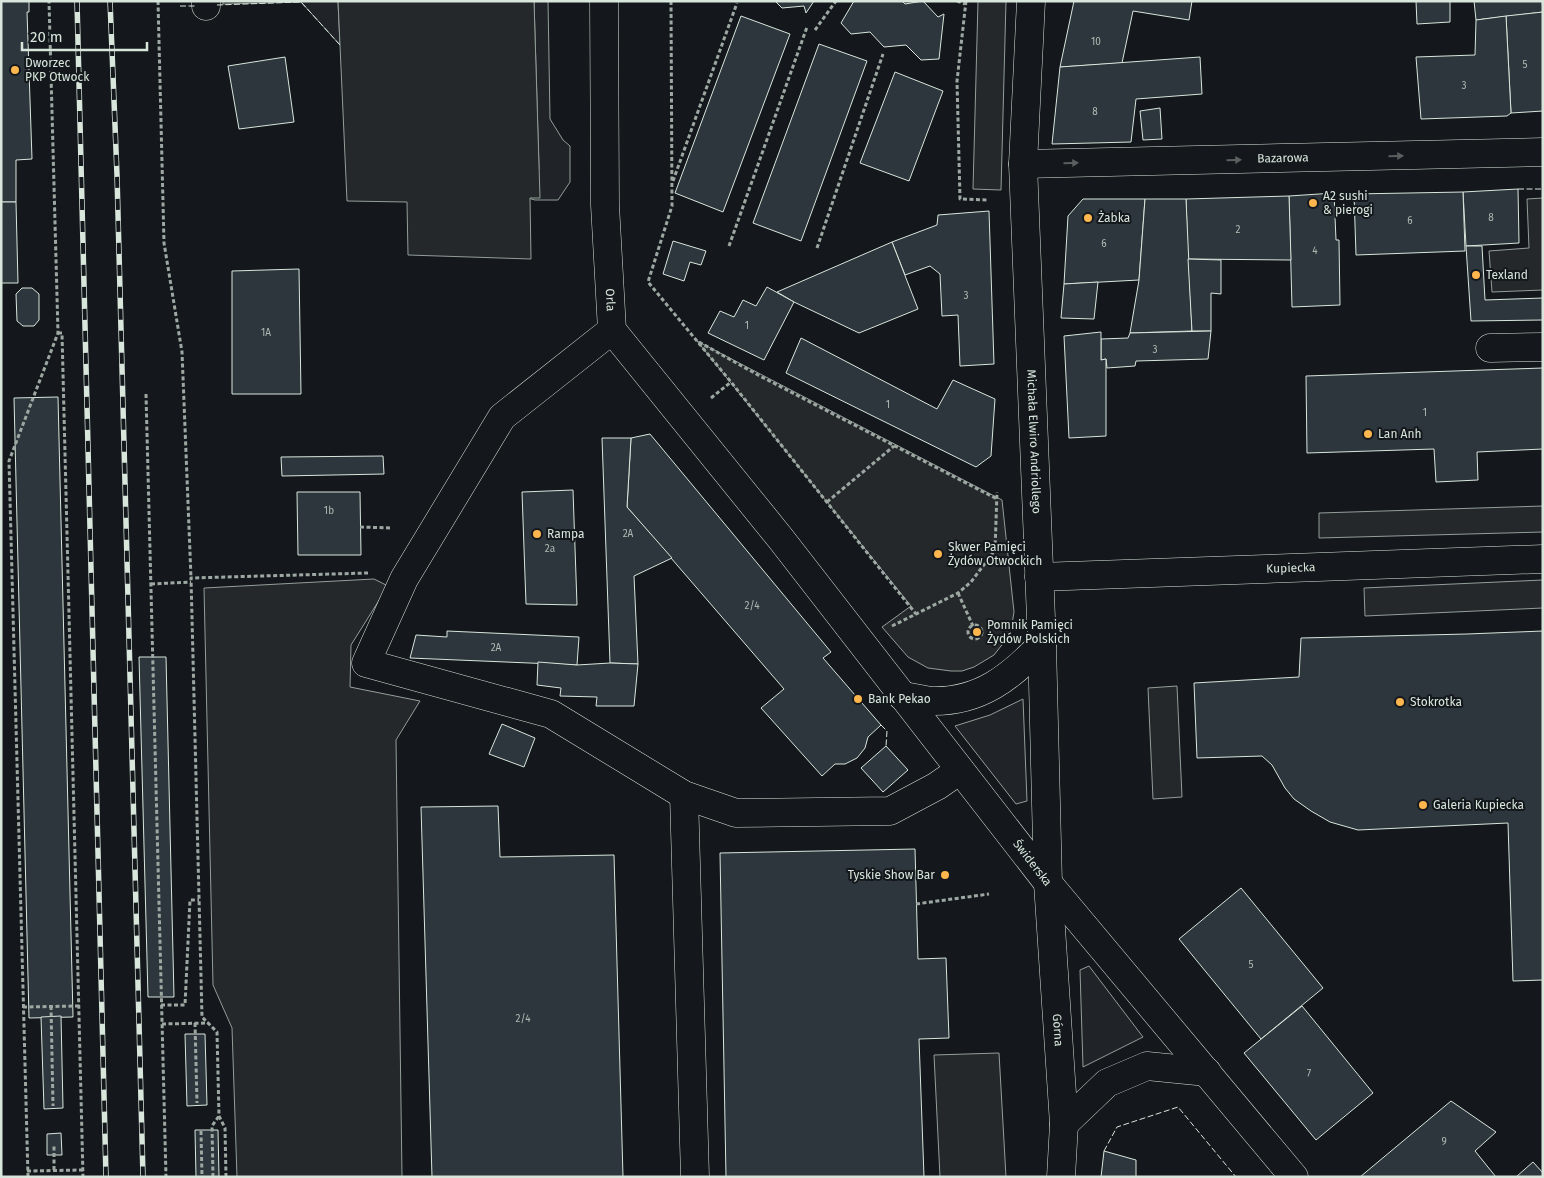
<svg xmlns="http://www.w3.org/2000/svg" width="1544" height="1178" font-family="'Fira Sans',sans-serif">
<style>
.green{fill:#202428;stroke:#939e99}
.parking{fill:#24282b;stroke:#939e99}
.building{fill:#2c363c;stroke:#d8e6dc}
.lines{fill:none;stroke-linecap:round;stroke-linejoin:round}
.minor-casing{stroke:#d8e6dc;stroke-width:29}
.path{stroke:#9da8a2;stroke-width:3;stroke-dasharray:4 2.5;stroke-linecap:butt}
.minor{stroke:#14181c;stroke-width:28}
.rail-casing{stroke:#d8e6dc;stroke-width:5.5}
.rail{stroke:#14181c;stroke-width:4;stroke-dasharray:11;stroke-linecap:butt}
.fence{stroke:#d8e6dc;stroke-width:1;stroke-dasharray:6 2.5;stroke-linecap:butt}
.oneway{fill:#59605f}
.poi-dot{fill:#ffb74d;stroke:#14181c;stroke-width:2}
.labels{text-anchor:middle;stroke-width:4;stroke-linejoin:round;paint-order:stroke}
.number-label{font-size:10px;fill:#adbab4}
.poi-label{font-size:12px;fill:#d8e6dc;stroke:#14181c;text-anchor:start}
.street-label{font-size:12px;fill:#d8e6dc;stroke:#14181c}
</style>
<rect width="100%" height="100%" fill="#14181c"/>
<g class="green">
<path d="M223 1H338L340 45 301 2 223 4Z"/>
<path d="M534 1H548L550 119 563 140 570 146V182L558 200H535L528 198 539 169Z"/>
<path d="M1023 699 1027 801 1016 804 955 726 990 715Z"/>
<path d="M1089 966 1143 1037 1083 1067 1080 970Z"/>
</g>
<g class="parking">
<path d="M338 1H534L540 198H530L531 259 408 255 407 202 347 201Z"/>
<path d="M978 1H1006L1001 190 973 189Z"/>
<path d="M1543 198V290L1492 292 1489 251 1529 248 1527 199Z"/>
<path d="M697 341 1002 500 1014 612 1012 624 1008 637 994 655 974 667 962 671H951L928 668 908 657 882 627 911 606Z"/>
<path d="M1543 506V532L1319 538V513Z"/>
<path d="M374 579 388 586 351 645 350 687 420 701 396 740 402 1177H237L232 1028 213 985 204 588Z"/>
<path d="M1543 580V608L1365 616 1364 588Z"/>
<path d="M1177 686 1182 797 1153 799 1148 688Z"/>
<path d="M999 1053 1006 1177H940L934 1055Z"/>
</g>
<g class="building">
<path d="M1 1H29V12H27L32 159 16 160V202H1Z"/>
<path d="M775 1H814L806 13 804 6 782 8Z"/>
<path d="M854 1H902L905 4 923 1 938 17 944 14 939 59 921 60 906 45 884 47 870 32 851 34 841 23Z"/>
<path d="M1074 1H1192L1189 20 1133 11 1122 63 1060 67Z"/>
<path d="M1416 1H1450V22L1417 24Z"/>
<path d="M1474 1H1542L1543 12 1476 20Z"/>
<path d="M1543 12V111L1511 113 1506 16Z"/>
<path d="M741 16 790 34 723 212 675 193Z"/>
<path d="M1506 16 1511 113 1507 116 1421 119 1416 57 1475 55 1476 20Z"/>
<path d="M819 44 867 61 801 241 753 223Z"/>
<path d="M285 57 294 122 239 129 228 66Z"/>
<path d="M1200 57 1202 94 1136 99 1131 142 1052 144 1060 67Z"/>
<path d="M895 72 943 91 909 181 860 163Z"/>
<path d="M1160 108 1162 139 1143 140 1140 111Z"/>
<path d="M1518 189 1519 243 1466 246 1463 192Z"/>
<path d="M1463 192 1465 251 1356 255 1354 194Z"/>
<path d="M1334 193 1336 240H1339L1340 305 1292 307 1289 196Z"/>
<path d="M1289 196 1291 260 1188 259 1186 199Z"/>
<path d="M1083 199H1145L1139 280 1064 284 1068 216Z"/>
<path d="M1145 199H1186L1192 331 1130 333 1139 280Z"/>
<path d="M1 202H16L18 283H1Z"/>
<path d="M989 211 994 364 960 366 958 315 942 316 940 274 930 266 905 275 892 242 937 225 938 215Z"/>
<path d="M673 241 706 251 701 265 690 262 684 281 663 274Z"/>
<path d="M892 242 918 309 859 333 794 302 777 292Z"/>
<path d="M1466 246H1482L1485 300 1543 298V320L1471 321Z"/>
<path d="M1188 259 1221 260V294L1211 293V331H1192Z"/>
<path d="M299 269 301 394H232V271Z"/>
<path d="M1098 282 1094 319 1061 318 1064 284Z"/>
<path d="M767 287 794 302 764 360 708 333 720 311 734 317 743 300 756 306Z"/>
<path d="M22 288H32L39 294V320L34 326H23L17 321 16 294Z"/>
<path d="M1211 331 1208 359 1136 361 1135 366 1107 368 1106 359 1101 360V339L1128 338 1130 333Z"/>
<path d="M1101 332V360L1106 359V436L1069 438 1064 336Z"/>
<path d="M801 338 937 409 953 380 995 399 991 456 976 467 786 373Z"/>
<path d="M1543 368V449L1477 452 1478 480 1436 482 1434 449 1307 453 1306 376Z"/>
<path d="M58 397 73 1017 29 1018 14 398Z"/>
<path d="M650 434 831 652 823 658 881 725 868 737 865 748 857 758 845 764H835L822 776 761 708 784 689 627 507 631 438Z"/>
<path d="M602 438H631L627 507 672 558 634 576 638 664 610 663Z"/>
<path d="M383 456 384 474 282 476 281 457Z"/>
<path d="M573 490 577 605 526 604 522 492Z"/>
<path d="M297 492H360L361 555H298Z"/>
<path d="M447 631 579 637 577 665 410 658 416 635 447 637Z"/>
<path d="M1543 631V980L1513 981 1508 823 1358 830 1330 822 1311 811 1294 799 1285 788 1272 765 1262 756 1197 758 1194 683 1299 677 1301 638 1467 634Z"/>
<path d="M139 657H166L174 997H148Z"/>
<path d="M538 662 577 665 610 663 638 664 634 706H596L597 697 560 696 561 688 537 685Z"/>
<path d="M502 724 535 738 524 767 489 754Z"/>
<path d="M886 746 908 770 883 792 861 768Z"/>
<path d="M498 806 500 857 614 855 623 1177H432L421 807Z"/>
<path d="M915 849 918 959 946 958 949 1038 919 1039 924 1177H726L720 853Z"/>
<path d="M1241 888 1323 988 1261 1039 1179 939Z"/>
<path d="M1302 1006 1373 1093 1316 1140 1244 1053Z"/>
<path d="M61 1016 63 1108 44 1109 41 1017Z"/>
<path d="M185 1034H205L207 1105 187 1106Z"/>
<path d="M1451 1101 1496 1132 1475 1151 1496 1177H1360Z"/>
<path d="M195 1130H218L219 1177H196Z"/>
<path d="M61 1133 62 1155H47V1134Z"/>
<path d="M1104 1151 1136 1160V1177H1101Z"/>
<path d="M1533 1162 1543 1173V1177H1516Z"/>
</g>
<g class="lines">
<defs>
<g id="minor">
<path d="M206 1V6"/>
<path id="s1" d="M604 1 605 205 612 330 781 539 1048 883 1294 1177"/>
<path id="s2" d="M1031 1 1023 164 1042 644 1048 883 1064 1124 1061 1177"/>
<path id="s3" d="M1023 164 1543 152"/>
<path d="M612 330 502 417 404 579 366 663 551 714 684 795 736 813 890 811 937 786 960 770"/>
<path d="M1490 348 1543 347"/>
<path id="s4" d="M1039 577 1543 559"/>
<path d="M902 696C912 697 922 700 932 701 980 702 1011 677 1042 644"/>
<path d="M684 795 695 1177"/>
<path d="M1064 1124 1107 1083 1147 1066 1207 1072"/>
</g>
</defs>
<use href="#minor" class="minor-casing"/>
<g class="path">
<path d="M158 1 164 243 182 352 191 578"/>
<path d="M671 1 672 206 648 282 731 382 916 614"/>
<path d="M957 1 965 4"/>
<path d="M966 1 957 81 960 199 988 200"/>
<path d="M815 30 836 1"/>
<path d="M673 181 737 3"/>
<path d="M729 246 807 27"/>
<path d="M817 248 883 54"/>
<path d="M58 333H62L83 1177"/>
<path d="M699 342 758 375 997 499"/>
<path d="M146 394 166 1177"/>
<path d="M711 398 731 382"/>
<path d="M827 502 894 446"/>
<path d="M360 527 392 528"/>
<path d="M151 584 191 582"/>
<path d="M958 593 973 626"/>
<circle cx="975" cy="632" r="7"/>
<path d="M892 626 958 593 971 582 995 550 997 492"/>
<path d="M916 904 989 894"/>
<path d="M161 1005H185L190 900H199"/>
<path d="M51 1006 53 1106"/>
<path d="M23 1007 79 1006"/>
<path d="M195 1023 197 1103"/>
<path d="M162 1024 208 1023"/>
<path d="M201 1131 202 1177"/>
<path d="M54 1170V1144"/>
<path d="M27 1171 83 1170"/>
<path d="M28 1177 9 461 58 333 49 1"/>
<path d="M213 1177 212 1126 219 1116"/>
<path d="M226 1177 225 1128 219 1116 217 1032 202 1017 191 578 368 573"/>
</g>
<use href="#minor" class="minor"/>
<defs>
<g id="rail">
<path d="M77 1 106 1177"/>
<path d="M110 1 117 175 143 1177"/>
</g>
</defs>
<use href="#rail" class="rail-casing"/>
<use href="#rail" class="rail"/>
<g class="fence">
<path d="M217 5 301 2 340 45"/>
<path d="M180 6H197"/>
<path d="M1518 189H1543"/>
<path d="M881 725 887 731 886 746"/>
<path d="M1104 1151 1117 1127 1178 1107 1236 1177"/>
</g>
</g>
<defs><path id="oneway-solid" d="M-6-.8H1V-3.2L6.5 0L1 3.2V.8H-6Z" transform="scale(1.25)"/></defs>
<g class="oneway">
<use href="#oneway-solid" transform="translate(1396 156) rotate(-1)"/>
<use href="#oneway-solid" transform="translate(1234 160) rotate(-1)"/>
<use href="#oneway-solid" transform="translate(1071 163) rotate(-1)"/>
</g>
<g class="poi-dot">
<circle cx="15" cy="70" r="5"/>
<circle cx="1313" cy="203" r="5"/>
<circle cx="1088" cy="218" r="5"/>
<circle cx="1476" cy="275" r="5"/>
<circle cx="1368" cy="434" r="5"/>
<circle cx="537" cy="534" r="5"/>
<circle cx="938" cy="554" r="5"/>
<circle cx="977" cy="632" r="5"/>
<circle cx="858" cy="699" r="5"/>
<circle cx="1400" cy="702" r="5"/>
<circle cx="1423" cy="805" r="5"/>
<circle cx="945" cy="875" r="5"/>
</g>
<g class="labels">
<g class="number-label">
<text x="1096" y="45">10</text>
<text x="1525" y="68">5</text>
<text x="1464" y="89">3</text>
<text x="1095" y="115">8</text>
<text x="1491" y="221">8</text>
<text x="1410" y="224">6</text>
<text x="1238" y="233">2</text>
<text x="1104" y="247">6</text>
<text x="1315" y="254">4</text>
<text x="966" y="299">3</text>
<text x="747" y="329">1</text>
<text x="266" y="336">1A</text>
<text x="1155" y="353">3</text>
<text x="888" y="408">1</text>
<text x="1425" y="416">1</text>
<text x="329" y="514">1b</text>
<text x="628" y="537">2A</text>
<text x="550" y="552">2a</text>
<text x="752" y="609">2/4</text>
<text x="496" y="651">2A</text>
<text x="1251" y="968">5</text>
<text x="523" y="1022">2/4</text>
<text x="1309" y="1077">7</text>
<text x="1444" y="1145">9</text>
</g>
<g class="poi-label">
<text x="25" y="67">Dworzec<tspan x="25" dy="14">PKP Otwock</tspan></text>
<text x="1323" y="200">A2 sushi<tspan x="1323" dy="14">&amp; pierogi</tspan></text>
<text x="1098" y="222">Żabka</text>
<text x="1486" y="279">Texland</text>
<text x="1378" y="438">Lan Anh</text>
<text x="547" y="538">Rampa</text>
<text x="948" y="551">Skwer Pamięci<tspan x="948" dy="14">Żydów Otwockich</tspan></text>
<text x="987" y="629">Pomnik Pamięci<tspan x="987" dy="14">Żydów Polskich</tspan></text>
<text x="868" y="703">Bank Pekao</text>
<text x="1410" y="706">Stokrotka</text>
<text x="1433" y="809">Galeria Kupiecka</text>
<text x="935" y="879" text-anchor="end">Tyskie Show Bar</text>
</g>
<g class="street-label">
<text dy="4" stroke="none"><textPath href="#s3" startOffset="260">Bazarowa</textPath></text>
<text dy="4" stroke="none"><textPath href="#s1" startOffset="299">Orla</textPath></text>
<text dy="4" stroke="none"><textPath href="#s2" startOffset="441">Michała Elwiro Andriollego</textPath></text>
<text dy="4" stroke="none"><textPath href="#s4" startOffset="252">Kupiecka</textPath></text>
<text dy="4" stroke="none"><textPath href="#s1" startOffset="1008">Świderska</textPath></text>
<text dy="4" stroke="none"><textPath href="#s2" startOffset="1030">Górna</textPath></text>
</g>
</g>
<rect width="1544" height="1178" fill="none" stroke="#d8e6dc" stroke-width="5"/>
<path d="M22 42v8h125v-8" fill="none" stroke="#d8e6dc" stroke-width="2.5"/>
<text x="30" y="42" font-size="15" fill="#d8e6dc" stroke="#14181c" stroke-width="4" paint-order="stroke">20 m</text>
</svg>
